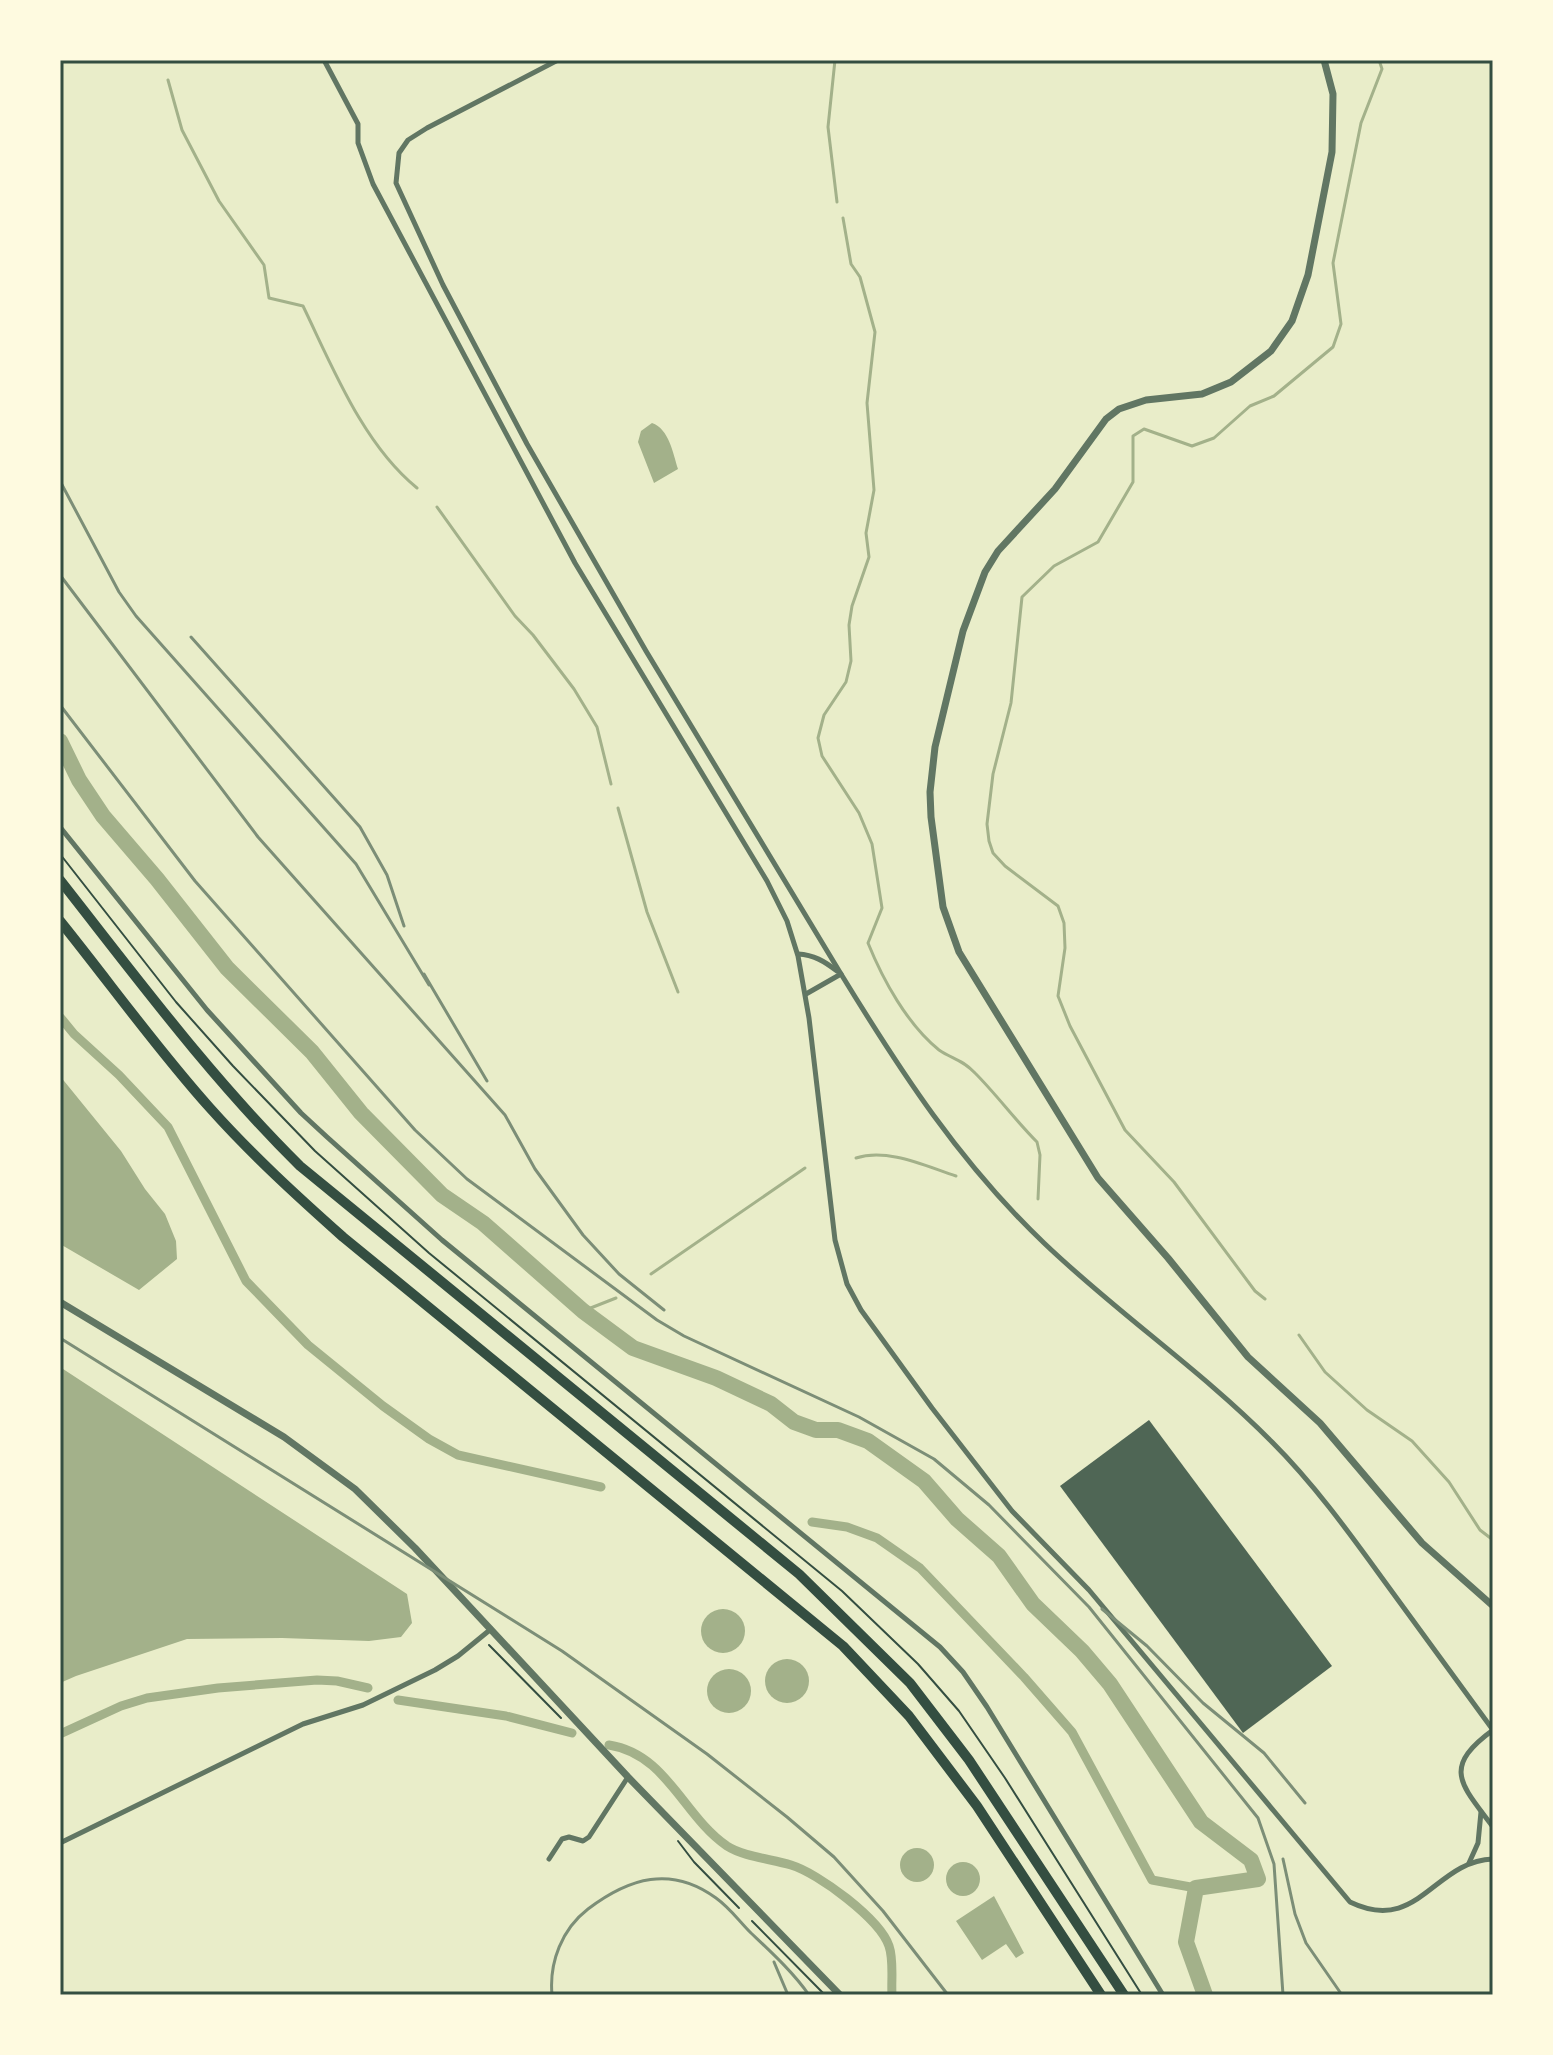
<svg xmlns="http://www.w3.org/2000/svg" width="1553" height="2055" font-family="Poppins,sans-serif">
<style>
.water{fill:#a3b18a}
.lines{fill:none;stroke-linecap:round;stroke-linejoin:round}
.stream{stroke:#a3b18a;stroke-width:3}
.canal{stroke:#a3b18a;stroke-width:9}
.river{stroke:#a3b18a;stroke-width:16}
.building{fill:#4f6655}
.path{stroke:#344e41;stroke-width:2}
.minor{stroke:#617663;stroke-width:5}
.tertiary{stroke:#617663;stroke-width:7}
.motorway{stroke:#344e41;stroke-width:10}
.rail{stroke:#7c8e77;stroke-width:3}
.neatline{fill:none;stroke:#344e41;stroke-width:3}
</style>
<rect width="100%" height="100%" fill="#e9edc9"/>
<g class="water">
<path d="M652 423C669 429 673 453 678 469L654 483 638 442 641 431Z"/>
<path d="M60 1076 121 1151 145 1189 165 1214 176 1241 177 1259 139 1290 60 1244Z"/>
<path d="M60 1367 407 1594 412 1623 401 1637 369 1641 282 1638 187 1639 76 1676 60 1683Z"/>
<circle cx="723" cy="1631" r="22"/>
<circle cx="787" cy="1681" r="22"/>
<circle cx="729" cy="1691" r="22"/>
<circle cx="917" cy="1865" r="17"/>
<circle cx="963" cy="1879" r="17"/>
<path d="M994 1896 1024 1953 1016 1958 1006 1944 982 1960 956 1921Z"/>
</g>
<g class="lines">
<g class="stream">
<path d="M835 60 828 127 837 202"/>
<path d="M168 80 182 130 219 201 264 265 269 298 303 306C333 368 363 444 417 488"/>
<path d="M843 218 851 264 860 277 875 332 867 403 874 490 866 533 869 557 852 606 849 625 851 661 846 682 824 715 818 738 822 756 859 813 872 844 882 908 868 943C883 980 907 1024 939 1050 952 1059 962 1059 975 1073 997 1095 1015 1120 1037 1142L1040 1155 1038 1199"/>
<path d="M437 507 515 616 533 635 574 689 597 727 611 784"/>
<path d="M618 808 647 912 678 992"/>
<path d="M856 1158C888 1148 925 1166 956 1176"/>
<path d="M651 1274 805 1168"/>
<path d="M1265 1299 1255 1291 1174 1182 1125 1130 1070 1026 1058 996 1065 948 1064 923 1058 906 1005 866 993 853 989 841 987 824 993 774 1011 703 1022 597 1054 566 1098 542 1133 482V436L1144 429 1192 446 1214 438 1250 406 1274 396 1333 347 1341 324 1333 263 1361 123 1382 69 1379 60"/>
<path d="M583 1311 616 1298"/>
<path d="M1299 1335 1325 1372 1367 1410 1412 1441 1449 1482 1480 1530 1493 1540"/>
</g>
<g class="canal">
<path d="M60 1017 74 1034 119 1075 168 1127 246 1281 308 1345 383 1406 429 1439 458 1455 601 1487"/>
<path d="M812 1522 847 1527 877 1538 920 1568 1024 1677 1072 1732 1152 1880 1196 1888"/>
<path d="M398 1700 506 1716 572 1733"/>
<path d="M60 1734 121 1706 147 1698 218 1688 317 1680 337 1681 368 1688"/>
<path d="M609 1745C667 1754 683 1816 727 1846 744 1857 772 1859 791 1865 818 1873 880 1919 889 1946 894 1960 891 1981 892 1995"/>
</g>
<path class="river" d="M60 741 79 780 103 816 157 879 227 968 312 1052 361 1113 442 1195 483 1223 583 1311 633 1348 716 1378 771 1404 794 1422 816 1430H838L868 1441 924 1481 957 1519 999 1556 1033 1604 1082 1651 1110 1684 1201 1822 1251 1860 1258 1879 1196 1888 1186 1942 1205 1995"/>
</g>
<path class="building" d="M1149 1420 1332 1666 1243 1733 1060 1486Z"/>
<g class="lines">
<g class="path">
<path d="M60 854 176 1002 233 1066 315 1151 429 1253 842 1591 918 1664 959 1711 1005 1778 1142 1995"/>
<path d="M489 1645 561 1718"/>
<path d="M678 1841 694 1862 739 1908"/>
<path d="M752 1921 825 1995"/>
<path d="M60 1988V1990"/>
</g>
<g class="minor">
<path d="M324 60 358 124V143L373 184 575 563 767 881 787 921 798 956 809 1018 835 1240 847 1284 861 1310 932 1408 1012 1511 1089 1590 1350 1902C1418 1935 1434 1861 1493 1859"/>
<path d="M558 60 427 128 408 140 399 153 396 183 443 285 527 444 646 651 841 974"/>
<path d="M60 827 207 1010 301 1113 327 1137 442 1240 940 1647 963 1672 987 1707 1163 1995"/>
<path d="M798 954C814 955 824 961 837 971"/>
<path d="M806 994 841 974C901 1072 960 1163 1044 1243 1117 1313 1201 1370 1272 1442 1313 1483 1348 1531 1382 1578 1419 1629 1456 1679 1493 1730"/>
<path d="M1493 1730C1441 1768 1461 1784 1493 1827"/>
<path d="M60 1843 303 1724 363 1705 435 1670 458 1656 491 1629"/>
<path d="M549 1859 562 1839 569 1837 583 1841 589 1837 628 1777"/>
<path d="M1469 1863 1478 1843 1481 1812"/>
</g>
<g class="tertiary">
<path d="M1324 60 1333 94 1332 152 1308 275 1292 321 1271 351 1231 382 1202 394 1146 400 1119 409 1106 419 1055 489 998 551 985 572 963 631 935 747 930 792 931 817 943 907 959 952 1098 1178 1168 1258 1248 1357 1320 1423 1422 1543 1493 1606"/>
<path d="M60 1302 284 1437 355 1489 415 1548 628 1777 840 1995"/>
</g>
<g class="motorway">
<path d="M60 880C137 978 211 1078 300 1166L799 1574 910 1683 969 1760 1124 1995"/>
<path d="M60 921C110 983 157 1049 210 1108 252 1155 297 1196 343 1237L843 1646 909 1716 977 1806 1101 1995"/>
</g>
<g class="rail">
<path d="M60 481 119 592 136 616 356 864 429 985"/>
<path d="M60 575 258 837 505 1115 535 1169 583 1235 619 1274 664 1310"/>
<path d="M191 637 360 827 387 875 404 926"/>
<path d="M60 705 195 881 415 1130 467 1179 657 1320 684 1336 859 1417 934 1459 989 1505 1089 1607 1258 1818 1274 1864 1283 1995"/>
<path d="M424 974 487 1081"/>
<path d="M60 1338 562 1651 707 1754 787 1817 834 1857 883 1911 948 1995"/>
<path d="M1102 1609 1147 1646 1203 1703 1264 1753 1305 1803"/>
<path d="M1283 1859 1295 1914 1306 1943 1342 1995"/>
<path d="M774 1962 788 1995"/>
<path d="M552 1995C549 1962 562 1929 588 1909 629 1878 671 1865 716 1898 730 1908 739 1921 751 1933 771 1952 793 1972 809 1995"/>
</g>
</g>
<rect width="1553" height="2055" fill="none" stroke="#fefae0" stroke-width="124"/>
<rect x="62" y="62" width="1429" height="1931" class="neatline"/>
</svg>
